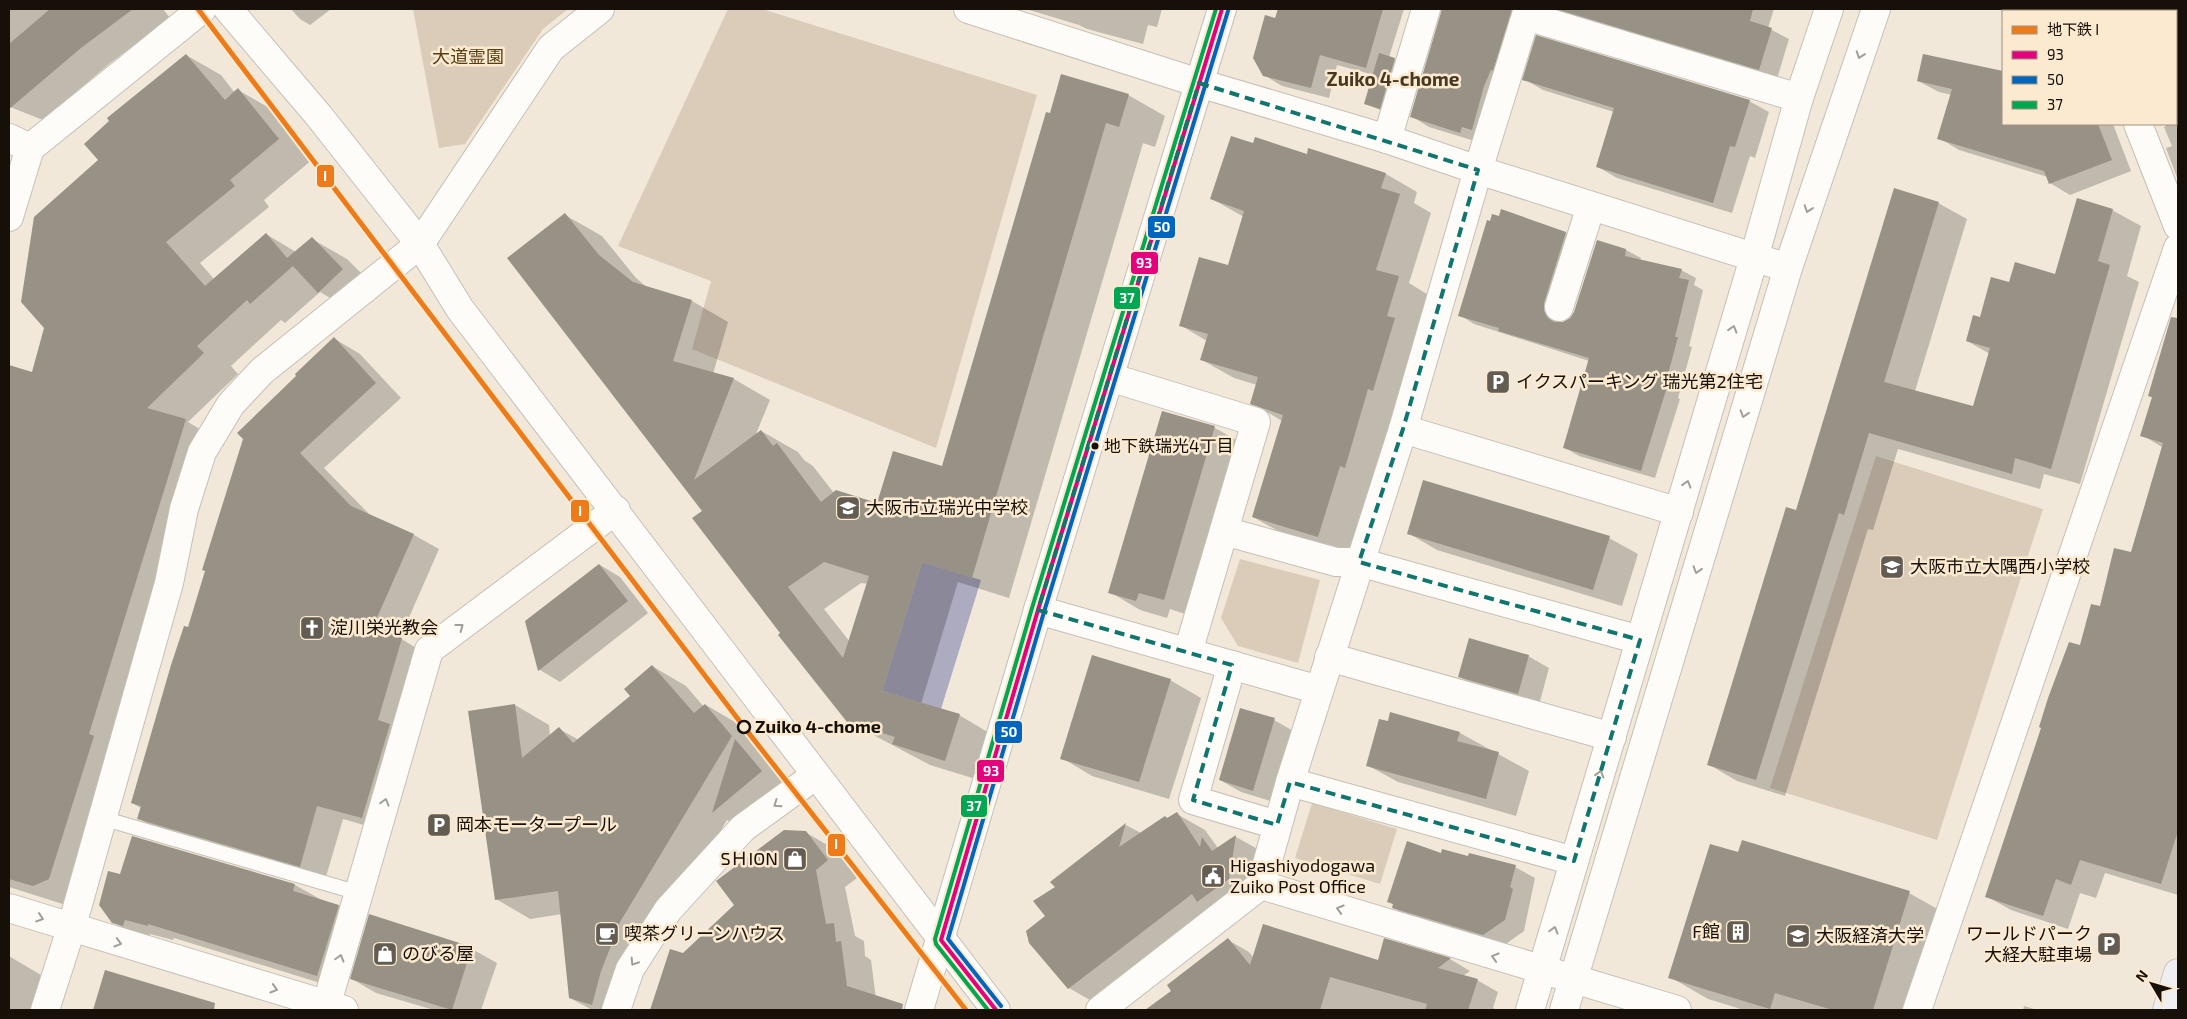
<svg xmlns="http://www.w3.org/2000/svg" width="2187" height="1019" font-family="'Exo 2','Noto Sans JP',sans-serif">
<style>
.green{fill:#daccb9}
.water{fill:#adabc0}
.shadow{fill:#0003;fill-rule:evenodd}
.building{fill:#989185;fill-rule:evenodd}
.lines{fill:none;stroke-linecap:round;stroke-linejoin:round}
.service-casing{stroke:#c7bfb5;stroke-width:16}
.minor-casing{stroke:#c7bfb5;stroke-width:30}
.tertiary-casing{stroke:#c7bfb5;stroke-width:30}
.primary-casing{stroke:#ccc7c0;stroke-width:30}
.service{stroke:#fdfcf9;stroke-width:14}
.minor{stroke:#fdfcf9;stroke-width:28}
.tertiary{stroke:#fdfcf9;stroke-width:28}
.primary{stroke:#efeef0;stroke-width:28}
.bus-1-casing{stroke:#fbe9d0;stroke-width:8}
.bus-2-casing{stroke:#fbe9d0;stroke-width:8}
.bus-3-casing{stroke:#fbe9d0;stroke-width:8}
.bus-1{stroke:#e5007d;stroke-width:4}
.bus-2{stroke:#0065bd;stroke-width:4}
.bus-3{stroke:#00a651;stroke-width:4}
.metro-1-casing{stroke:#fbe9d0;stroke-width:9}
.metro-1{stroke:#ee7b1a;stroke-width:5}
.oneway{stroke:#a19e99}
.marked{fill:none;stroke:#0f766e;stroke-width:4;stroke-dasharray:10 6;stroke-linejoin:round}
.bus-dot{fill:#161008;stroke:#fbe9d0;stroke-width:2}
.stop-dot{fill:#fbe9d0;stroke:#161008;stroke-width:2.5}
.labels{text-anchor:middle;stroke-width:5;stroke-linejoin:round;paint-order:stroke}
.bus-label{font-size:17px;fill:#161008;stroke:#fbe9d0;text-anchor:start}
.park-label{font-size:18px;fill:#563e14;stroke:#fbe9d0}
.poi-label{font-size:18px;fill:#161008;stroke:#fbe9d0;text-anchor:start}
.stop-label{font-size:18px;font-weight:bold;fill:#161008;stroke:#fbe9d0;text-anchor:start}
.neighbourhood-label{font-size:19px;font-weight:bold;fill:#463924;stroke:#fbe9d0}
.line-badge{stroke:#fbe9d0;stroke-width:2}
.badge-label{font-size:14px;text-anchor:middle;font-weight:bold;fill:#fff}
</style>
<rect width="100%" height="100%" fill="#f1e8da"/>
<g class="green">
<path d="M413 9H568L543 29 465 144 439 148Z"/>
<path d="M728 9H762L1037 95 936 448 692 349 711 281 618 246Z"/>
<path d="M1876 456 2043 509 1937 840 1770 788Z"/>
<path d="M1240 559 1320 580 1298 663 1238 646 1221 618Z"/>
<path d="M1312 803 1397 829 1380 884 1295 858Z"/>
</g>
<path class="water" d="M922 562 981 580 941 709 882 691Z"/>
<g class="shadow">
<path d="M9 9H163L170 18 109 64 52 112 48 122 10 107 9 109Z"/>
<path d="M291 9H331L310 25 300 19Z"/>
<path d="M1026 9H1162L1157 27 1148 25 1143 44 1087 29 1079 25Z"/>
<path d="M1279 9H1404L1389 57 1405 65 1390 114 1366 104 1374 75 1337 65 1329 98 1282 86 1264 75Z"/>
<path d="M1443 9H1534L1478 142 1429 127 1411 116Z"/>
<path d="M1552 9H1774L1768 28 1789 39 1777 79 1562 14Z"/>
<path d="M2008 9H2069L2070 11H2009Z"/>
<path d="M2113 9H2178V180L2166 148 2172 146 2164 127 2166 126 2165 124H2176V11H2116Z"/>
<path d="M186 55 221 75 235 93 238 90 273 110 313 159 264 200 269 207 200 263 214 279 266 234 296 252 312 239 347 259 377 289 354 312 320 292 285 323 281 320 231 366 238 374 188 422 220 441 124 754 69 906 9 887V367L33 374 126 203Z"/>
<path d="M1924 56 2003 72V124H2113L2131 171 2070 195 2050 183 2048 177 1959 150 1939 138 1952 95 1939 92 1918 81Z"/>
<path d="M1524 79 1749 101 1769 112 1755 158 1750 156 1732 213 1617 178 1598 167 1614 112 1543 90Z"/>
<path d="M1128 95 1165 116 1155 147 1143 143 1009 598 958 582 921 704 959 715 996 737 982 781 930 765 847 721 781 633 704 512 565 215 602 236 636 278 648 288 692 301 728 322 713 374 734 379 770 400 756 434 761 431 798 452 804 460 813 466 834 493 878 504 942 468 1051 114ZM861 583 868 584 850 642 824 609Z"/>
<path d="M1254 144 1307 156 1309 150 1386 174 1417 192 1414 203 1431 213 1409 283 1430 296 1350 554 1285 535 1253 517 1282 421 1252 403 1257 385 1234 378 1202 360 1207 341 1180 325 1229 267 1244 217 1212 199Z"/>
<path d="M1938 203 1967 219 1915 391 1974 408 1990 354 1967 341 1981 318 2010 283 2056 276 2112 210 2141 226 2127 276 2139 282 2080 484 2044 474 2040 489 1898 449 1873 530 1868 529 1785 796 1737 781 1708 764 1797 512Z"/>
<path d="M1502 210 1566 233 1581 241 1558 320 1560 323 1571 319 1575 313 1597 242 1626 250 1641 258 1640 260 1681 270 1696 278 1694 285 1703 290 1689 346 1692 347 1678 398 1680 399 1655 478 1579 456 1565 448 1589 361 1474 324 1460 315Z"/>
<path d="M2168 329 2178 332V895L2105 873 2096 898 2080 893 2068 929 2011 910 1986 896 2080 647 2131 553 2162 447 2142 435 2153 398 2149 396Z"/>
<path d="M335 339 360 354 401 398 324 468 371 516 414 535 439 549 400 638 426 654 388 832 343 819 325 880 164 833 138 818 141 808 132 803 189 629Z"/>
<path d="M1163 413 1215 428 1245 445 1194 617 1170 609 1167 618 1140 610 1110 592Z"/>
<path d="M1408 533 1609 538 1638 554 1622 606 1437 550Z"/>
<path d="M600 565 620 577 648 613 560 682 540 670 527 622Z"/>
<path d="M1528 656 1549 668 1539 705 1480 689 1460 677Z"/>
<path d="M652 666 686 686 704 707 706 705 740 725 766 756 765 758 774 763 800 794 752 834 727 820 648 953 629 1010H592L570 998 562 914 530 919 496 899 515 705 549 725 550 736 559 729 579 740 632 696Z"/>
<path d="M1170 680 1201 698 1169 799 1092 776 1062 758Z"/>
<path d="M1274 720 1295 732 1274 802 1241 792 1220 780Z"/>
<path d="M1460 733 1529 771 1516 816 1398 782 1367 765Z"/>
<path d="M1177 814 1205 830 1218 848 1236 837 1263 852 1257 896 1097 1004 1069 988 1030 942 1047 916 1056 887 1052 882 1126 825 1141 833Z"/>
<path d="M805 832 836 850 857 878 845 887 855 936 864 941 865 956 871 960 876 999 896 1010H653L670 951 683 955 736 905Z"/>
<path d="M1739 853 1909 893 1948 915 1919 1010H1744L1708 999 1670 977Z"/>
<path d="M1442 854 1515 867 1535 878 1524 931 1503 946 1413 919 1394 908Z"/>
<path d="M121 876 295 885 320 899 339 906 364 920 343 990 174 938 173 940 150 934 149 940 139 937 113 922Z"/>
<path d="M370 915 472 949 497 963 481 1010H434L376 993 352 979Z"/>
<path d="M1228 940 1249 952 1254 958 1379 961 1385 940 1450 959 1470 971 1463 976 1477 980 1498 992 1493 1008 1497 1010H1147L1173 991Z"/>
<path d="M9 956 46 978 36 1010H9Z"/>
<path d="M106 971 205 1006 219 1010H94Z"/>
<path d="M2024 1006 2037 1010H2023Z"/>
</g>
<g class="building">
<path d="M50 9H133L81 48 9 109V44Z"/>
<path d="M1278 9H1383L1366 68 1320 55 1311 88 1263 76 1253 58 1265 15 1275 18Z"/>
<path d="M1442 9H1512L1493 71 1491 70 1484 86 1472 130 1462 127 1460 133 1410 117Z"/>
<path d="M1556 9H1753L1750 21 1772 28 1759 70Z"/>
<path d="M1536 35 1750 100 1735 147 1730 146 1713 203 1596 167 1614 108 1522 80Z"/>
<path d="M1379 53 1395 58 1380 109 1364 104Z"/>
<path d="M186 54 225 100 238 88 279 139 230 180 235 186 166 242 205 286 266 233 287 258 312 237 343 269 318 293 293 266 250 304 247 300 197 346 204 353 147 408 186 419 89 734 94 736 49 879 33 886 9 879V365L32 372 44 328 21 302 34 217 98 160 84 144 109 121 107 118Z"/>
<path d="M1923 54 2003 71V124H2098L2112 160 2049 184 2044 171 1937 139 1952 89 1917 81Z"/>
<path d="M1061 74 1129 94 1119 127 1106 123 972 578 922 562 882 691 960 714 945 761 892 744 895 737 847 722 778 635 780 633 692 518 702 511 507 258 565 213 599 255 633 282 692 300 673 361 734 378 694 480 761 430 773 446 777 443 821 502 836 490 877 503 893 451 942 466 1046 112 1050 113ZM824 562 869 576 843 658 788 587Z"/>
<path d="M1231 136 1253 143 1255 137 1307 154 1308 148 1386 173 1381 188 1400 194 1376 270 1399 276 1387 316 1395 318 1373 391 1368 389 1345 468 1340 466 1318 537 1252 517 1283 415 1250 404 1258 377 1200 360 1208 334 1179 326 1199 257 1228 265 1244 211 1210 199Z"/>
<path d="M1894 188 1939 202 1884 382 1973 406 1990 348 1966 341 1973 315 1980 317 1991 277 2009 282 2015 262 2055 274 2077 198 2113 209 2098 261 2110 265 2051 469 2015 458 2012 474 1869 433 1844 515 1839 513 1756 780 1707 765 1786 507 1796 510Z"/>
<path d="M1501 209 1566 232 1544 303V311L1548 318 1554 322H1563L1570 318 1574 312 1597 240 1626 249 1625 256 1682 269 1679 278 1689 280 1675 337H1678L1664 389 1666 390 1641 471 1563 448 1589 358 1498 331 1499 328 1458 316 1487 220 1490 221 1492 214 1499 216Z"/>
<path d="M2171 317 2178 318V831L2161 884 2080 860 2071 885 2056 879 2043 916 1985 897 2041 728 2039 727 2048 698 2069 642 2080 645 2091 604 2100 606 2114 548 2131 552 2163 443 2140 436 2152 397 2148 396Z"/>
<path d="M334 337 376 383 300 453 351 506 414 534 372 629 402 638 378 720 390 724 362 818 317 806 300 867 137 819 141 806 131 803 171 665 184 626 188 627 205 571 202 570 243 439 237 433 296 376 295 374Z"/>
<path d="M1162 411 1215 426 1164 600 1139 593 1136 601 1108 593Z"/>
<path d="M1423 480 1610 536 1593 590 1407 534Z"/>
<path d="M599 564 628 601 538 671 525 621Z"/>
<path d="M1469 638 1529 655 1518 694 1458 677Z"/>
<path d="M1092 655 1171 679 1139 782 1060 759Z"/>
<path d="M652 665 694 713 705 704 732 736 614 932 616 933 601 971 592 1005 569 998 558 891 495 900 468 711 515 704 522 758 559 727 573 743 630 696 624 689Z"/>
<path d="M1240 708 1275 718 1253 791 1219 780Z"/>
<path d="M1390 712 1460 732 1457 741 1499 752 1486 799 1366 766 1379 719 1388 721Z"/>
<path d="M735 739 762 771 712 813Z"/>
<path d="M1177 812 1200 847 1202 837 1212 851 1236 835 1229 879 1197 902 1192 894 1068 989 1029 943 1026 931 1045 916 1033 901 1055 887 1050 882 1126 823 1119 847 1165 816 1167 818Z"/>
<path d="M784 830 806 831 828 860 816 870 826 924 834 923 836 942 841 941 847 986 903 1004 902 1010H650L670 949 683 953 734 905 716 881Z"/>
<path d="M132 836 295 884 293 891 339 905 317 976 148 924V926L125 920 123 926 112 923 99 905 108 871 120 874Z"/>
<path d="M1742 840 1910 891 1873 1010H1833L1775 993 1770 1009 1668 978 1710 844 1738 852Z"/>
<path d="M1407 841 1441 853 1442 849 1468 856 1469 853 1516 865 1510 887 1513 889 1505 920 1483 935 1392 908 1393 904 1387 902Z"/>
<path d="M369 914 472 947 452 1010 350 979Z"/>
<path d="M1263 924 1378 960 1384 938 1451 958 1438 968 1478 979 1468 1010H1425L1427 1004 1330 977 1320 1010H1145L1171 991 1167 985 1228 938 1250 965Z"/>
<path d="M105 970 215 1003 214 1010H93Z"/>
</g>
<g class="lines">
<defs>
<path id="service" d="M102 818 359 893"/>
<g id="minor">
<path d="M968 9 1199 83 1387 139 1478 170 1788 268"/>
<path d="M2092 9 2093 11"/>
<path d="M1526 16 1799 98"/>
<path d="M2138 124 2178 226"/>
<path d="M9 138 30 148"/>
<path d="M1387 139 1426 9"/>
<path d="M1559 307 1591 206"/>
<path d="M1109 377 1256 422 1188 652"/>
<path d="M1403 429 1679 512"/>
<path d="M1224 531 1336 562H1359L1640 640"/>
<path d="M1038 610 1319 690"/>
<path d="M1329 657 1612 737"/>
<path d="M1232 665 1193 800 1277 825"/>
<path d="M1290 782 1574 861"/>
<path d="M1261 885 1677 1010"/>
<path d="M9 908 344 1010"/>
<path d="M45 1010 71 929 169 583 184 509 202 452 231 404 262 371 420 244"/>
<path d="M325 1010 429 650 616 510"/>
<path d="M616 1010 630 969 668 910 743 828 816 775"/>
<path d="M1100 1010 1261 885 1290 782 1403 429 1478 170 1528 9"/>
<path d="M1917 1010 2178 248"/>
</g>
<g id="tertiary">
<path d="M228 9 319 116 420 244 460 309 996 1010"/>
<path d="M9 217 30 148 202 9"/>
<path d="M420 244 551 48 600 9"/>
<path d="M919 1010 1038 610 1222 9"/>
<path d="M1530 1010 1754 258 1799 98 1829 9"/>
<path d="M1564 1010 1788 268 1876 9"/>
</g>
<path id="primary" d="M2167 1010 2178 973"/>
</defs>
<use href="#service" class="service-casing"/>
<use href="#minor" class="minor-casing"/>
<use href="#tertiary" class="tertiary-casing"/>
<use href="#primary" class="primary-casing"/>
<use href="#service" class="service"/>
<use href="#minor" class="minor"/>
<use href="#tertiary" class="tertiary"/>
<use href="#primary" class="primary"/>
<defs>
<path id="bus-1" d="M996 1010 941 940 1038 610 1222 9"/>
<path id="bus-2" d="M1001 1006 948 939 1044 612 1228 11"/>
<path id="bus-3" d="M988 1010 936 944 935 939 1032 608 1216 9"/>
</defs>
<use href="#bus-1" class="bus-1-casing"/>
<use href="#bus-2" class="bus-2-casing"/>
<use href="#bus-3" class="bus-3-casing"/>
<use href="#bus-1" class="bus-1"/>
<use href="#bus-2" class="bus-2"/>
<use href="#bus-3" class="bus-3"/>
<defs>
<path id="metro-1" d="M198 9 744 727 966 1010"/>
</defs>
<use href="#metro-1" class="metro-1-casing"/>
<use href="#metro-1" class="metro-1"/>
</g>
<defs><path id="oneway-chevron" d="M-2-3.5L2.5 0L-2 3.5" fill="none" stroke-width="1.6" stroke-linecap="round" stroke-linejoin="round" transform="scale(1.25)"/></defs>
<g class="oneway">
<use href="#oneway-chevron" transform="translate(1860 55) rotate(109)"/>
<use href="#oneway-chevron" transform="translate(1808 209) rotate(109)"/>
<use href="#oneway-chevron" transform="translate(1733 329) rotate(-73)"/>
<use href="#oneway-chevron" transform="translate(1744 414) rotate(107)"/>
<use href="#oneway-chevron" transform="translate(1687 484) rotate(-73)"/>
<use href="#oneway-chevron" transform="translate(1697 570) rotate(107)"/>
<use href="#oneway-chevron" transform="translate(460 627) rotate(-37)"/>
<use href="#oneway-chevron" transform="translate(1600 774) rotate(-73)"/>
<use href="#oneway-chevron" transform="translate(385 802) rotate(-74)"/>
<use href="#oneway-chevron" transform="translate(777 804) rotate(145)"/>
<use href="#oneway-chevron" transform="translate(1340 909) rotate(-163)"/>
<use href="#oneway-chevron" transform="translate(40 918) rotate(18)"/>
<use href="#oneway-chevron" transform="translate(1554 930) rotate(-74)"/>
<use href="#oneway-chevron" transform="translate(118 943) rotate(17)"/>
<use href="#oneway-chevron" transform="translate(1495 957) rotate(-163)"/>
<use href="#oneway-chevron" transform="translate(340 958) rotate(-74)"/>
<use href="#oneway-chevron" transform="translate(634 962) rotate(122)"/>
<use href="#oneway-chevron" transform="translate(274 989) rotate(17)"/>
</g>
<path class="marked" d="M1199 83 1478 170 1403 429 1359 562 1640 640 1574 861 1290 782 1277 825 1193 800 1232 665 1038 610Z"/>
<defs>
<symbol id="parking-square" viewBox="-11 -11 22 22"><rect x="-9" y="-9" width="18" height="18" rx="4" fill="#635c52" stroke="#fbe9d0"/><path d="M-3.5-5.5H1a3.5 3.5 0 0 1 0 7H-1V5.5H-3.5ZM-1-3.4V-.6H.8a1.4 1.4 0 0 0 0-2.8Z" fill="#fff"/></symbol>
<symbol id="school-square" viewBox="-11 -11 22 22"><rect x="-9" y="-9" width="18" height="18" rx="4" fill="#635c52" stroke="#fbe9d0"/><path d="M0-5L7-2L0 1L-7-2ZM-4 1L0 2.5L4 1V4Q0 6-4 4Z" fill="#fff"/></symbol>
<symbol id="church-square" viewBox="-11 -11 22 22"><rect x="-9" y="-9" width="18" height="18" rx="4" fill="#635c52" stroke="#fbe9d0"/><path d="M-1.2-6h2.4v3.5h3.3v2.4h-3.3V6h-2.4V-.1h-3.3v-2.4h3.3Z" fill="#fff"/></symbol>
<symbol id="shop-square" viewBox="-11 -11 22 22"><rect x="-9" y="-9" width="18" height="18" rx="4" fill="#635c52" stroke="#fbe9d0"/><path d="M-5-2.5h2.3a2.7 3.5 0 0 1 5.4 0H5L5.5 6h-11ZM-1.5-2.5h3a1.5 2.3 0 0 0-3 0Z" fill="#fff"/></symbol>
<symbol id="civic-square" viewBox="-11 -11 22 22"><rect x="-9" y="-9" width="18" height="18" rx="4" fill="#635c52" stroke="#fbe9d0"/><path d="M-.6-6.5H3V-4.5H.6V-3L4-1V1h2V6H-6V1h2V-1L-.6-3ZM-1.2 2.5V6h2.4V2.5Z" fill="#fff"/></symbol>
<symbol id="building-square" viewBox="-11 -11 22 22"><rect x="-9" y="-9" width="18" height="18" rx="4" fill="#635c52" stroke="#fbe9d0"/><path d="M-4-6H4V6H1V3H-1V6H-4ZM-2.5-4.3h1.7v1.8h-1.7ZM.8-4.3h1.7v1.8H.8ZM-2.5-1h1.7V.8h-1.7ZM.8-1h1.7V.8H.8Z" fill="#fff"/></symbol>
<symbol id="cafe-square" viewBox="-11 -11 22 22"><rect x="-9" y="-9" width="18" height="18" rx="4" fill="#635c52" stroke="#fbe9d0"/><path d="M-5.5-4.5H6V0H3Q3 3.5 0 3.5H-2.5Q-5.5 3.5-5.5 0ZM3-3.2v2h1.7v-2ZM-6 4.5H4V6H-6Z" fill="#fff"/></symbol>
<symbol id="university-square" viewBox="-11 -11 22 22"><rect x="-9" y="-9" width="18" height="18" rx="4" fill="#635c52" stroke="#fbe9d0"/><path d="M0-5L7-2L0 1L-7-2ZM-4 1L0 2.5L4 1V4Q0 6-4 4Z" fill="#fff"/></symbol>
</defs>
<g fill-rule="evenodd">
<use href="#parking-square" x="1484" y="368" width="28" height="28"/>
<use href="#school-square" x="834" y="494" width="28" height="28"/>
<use href="#school-square" x="1878" y="553" width="28" height="28"/>
<use href="#church-square" x="298" y="614" width="28" height="28"/>
<use href="#parking-square" x="425" y="811" width="28" height="28"/>
<use href="#shop-square" x="781" y="845" width="28" height="28"/>
<use href="#civic-square" x="1199" y="862" width="28" height="28"/>
<use href="#building-square" x="1724" y="918" width="28" height="28"/>
<use href="#cafe-square" x="593" y="920" width="28" height="28"/>
<use href="#university-square" x="1784" y="922" width="28" height="28"/>
<use href="#parking-square" x="2095" y="930" width="28" height="28"/>
<use href="#shop-square" x="371" y="940" width="28" height="28"/>
</g>
<circle class="bus-dot" cx="1095" cy="446" r="4.5"/>
<circle class="stop-dot" cx="744" cy="727" r="6"/>
<g class="labels">
<g class="bus-label">
<text x="1104" y="452">地下鉄瑞光4丁目</text>
</g>
<g class="park-label">
<text x="468" y="63">大道霊園</text>
</g>
<g class="poi-label">
<text x="1516" y="388">イクスパーキング 瑞光第2住宅</text>
<text x="866" y="514">大阪市立瑞光中学校</text>
<text x="1910" y="573">大阪市立大隅西小学校</text>
<text x="330" y="634">淀川栄光教会</text>
<text x="456" y="831">岡本モータープール</text>
<text x="778" y="865" text-anchor="end">SＨION</text>
<text x="1230" y="872">Higashiyodogawa<tspan x="1230" dy="21">Zuiko Post Office</tspan></text>
<text x="1720" y="938" text-anchor="end">F館</text>
<text x="624" y="940">喫茶グリーンハウス</text>
<text x="2092" y="940" text-anchor="end">ワールドパーク<tspan x="2092" dy="21">大経大駐車場</tspan></text>
<text x="1816" y="942">大阪経済大学</text>
<text x="402" y="960">のびる屋</text>
</g>
<g class="stop-label">
<text x="755" y="733">Zuiko 4-chome</text>
</g>
<g class="neighbourhood-label">
<text x="1393" y="86">Zuiko 4-chome</text>
</g>
</g>
<g class="line-badge">
<rect x="316" y="164" width="19" height="24" rx="5" fill="#ee7b1a"/>
<rect x="1147" y="215" width="29" height="24" rx="5" fill="#0065bd"/>
<rect x="1130" y="251" width="29" height="24" rx="5" fill="#e5007d"/>
<rect x="1113" y="286" width="28" height="24" rx="5" fill="#00a651"/>
<rect x="570" y="499" width="20" height="24" rx="5" fill="#ee7b1a"/>
<rect x="994" y="720" width="29" height="24" rx="5" fill="#0065bd"/>
<rect x="976" y="759" width="29" height="24" rx="5" fill="#e5007d"/>
<rect x="960" y="794" width="28" height="24" rx="5" fill="#00a651"/>
<rect x="827" y="833" width="19" height="24" rx="5" fill="#ee7b1a"/>
</g>
<g class="badge-label">
<text x="325" y="181">I</text>
<text x="1162" y="232">50</text>
<text x="1144" y="268">93</text>
<text x="1127" y="303">37</text>
<text x="580" y="516">I</text>
<text x="1009" y="737">50</text>
<text x="991" y="776">93</text>
<text x="974" y="811">37</text>
<text x="836" y="849">I</text>
</g>
<rect width="2187" height="1019" fill="none" stroke="#161008" stroke-width="20"/>
<rect x="2002" y="10" width="175" height="115" fill="#fbe9d0" stroke="#9f9280"/>
<rect x="2012" y="26" width="25" height="8" fill="#ee7b1a" stroke="#9f9280"/>
<text x="2047" y="35" font-size="15" fill="#161008">地下鉄 I</text>
<rect x="2012" y="51" width="25" height="8" fill="#e5007d" stroke="#9f9280"/>
<text x="2047" y="60" font-size="15" fill="#161008">93</text>
<rect x="2012" y="76" width="25" height="8" fill="#0065bd" stroke="#9f9280"/>
<text x="2047" y="85" font-size="15" fill="#161008">50</text>
<rect x="2012" y="101" width="25" height="8" fill="#00a651" stroke="#9f9280"/>
<text x="2047" y="110" font-size="15" fill="#161008">37</text>
<g transform="translate(2152 984) rotate(308)" stroke="#fbe9d0" stroke-width="4" paint-order="stroke">
<path d="M0-4L9 19L0 12L-9 19Z" fill="#161008"/>
<text y="-8" font-size="14" font-weight="bold" text-anchor="middle" fill="#161008">N</text>
</g>
</svg>
